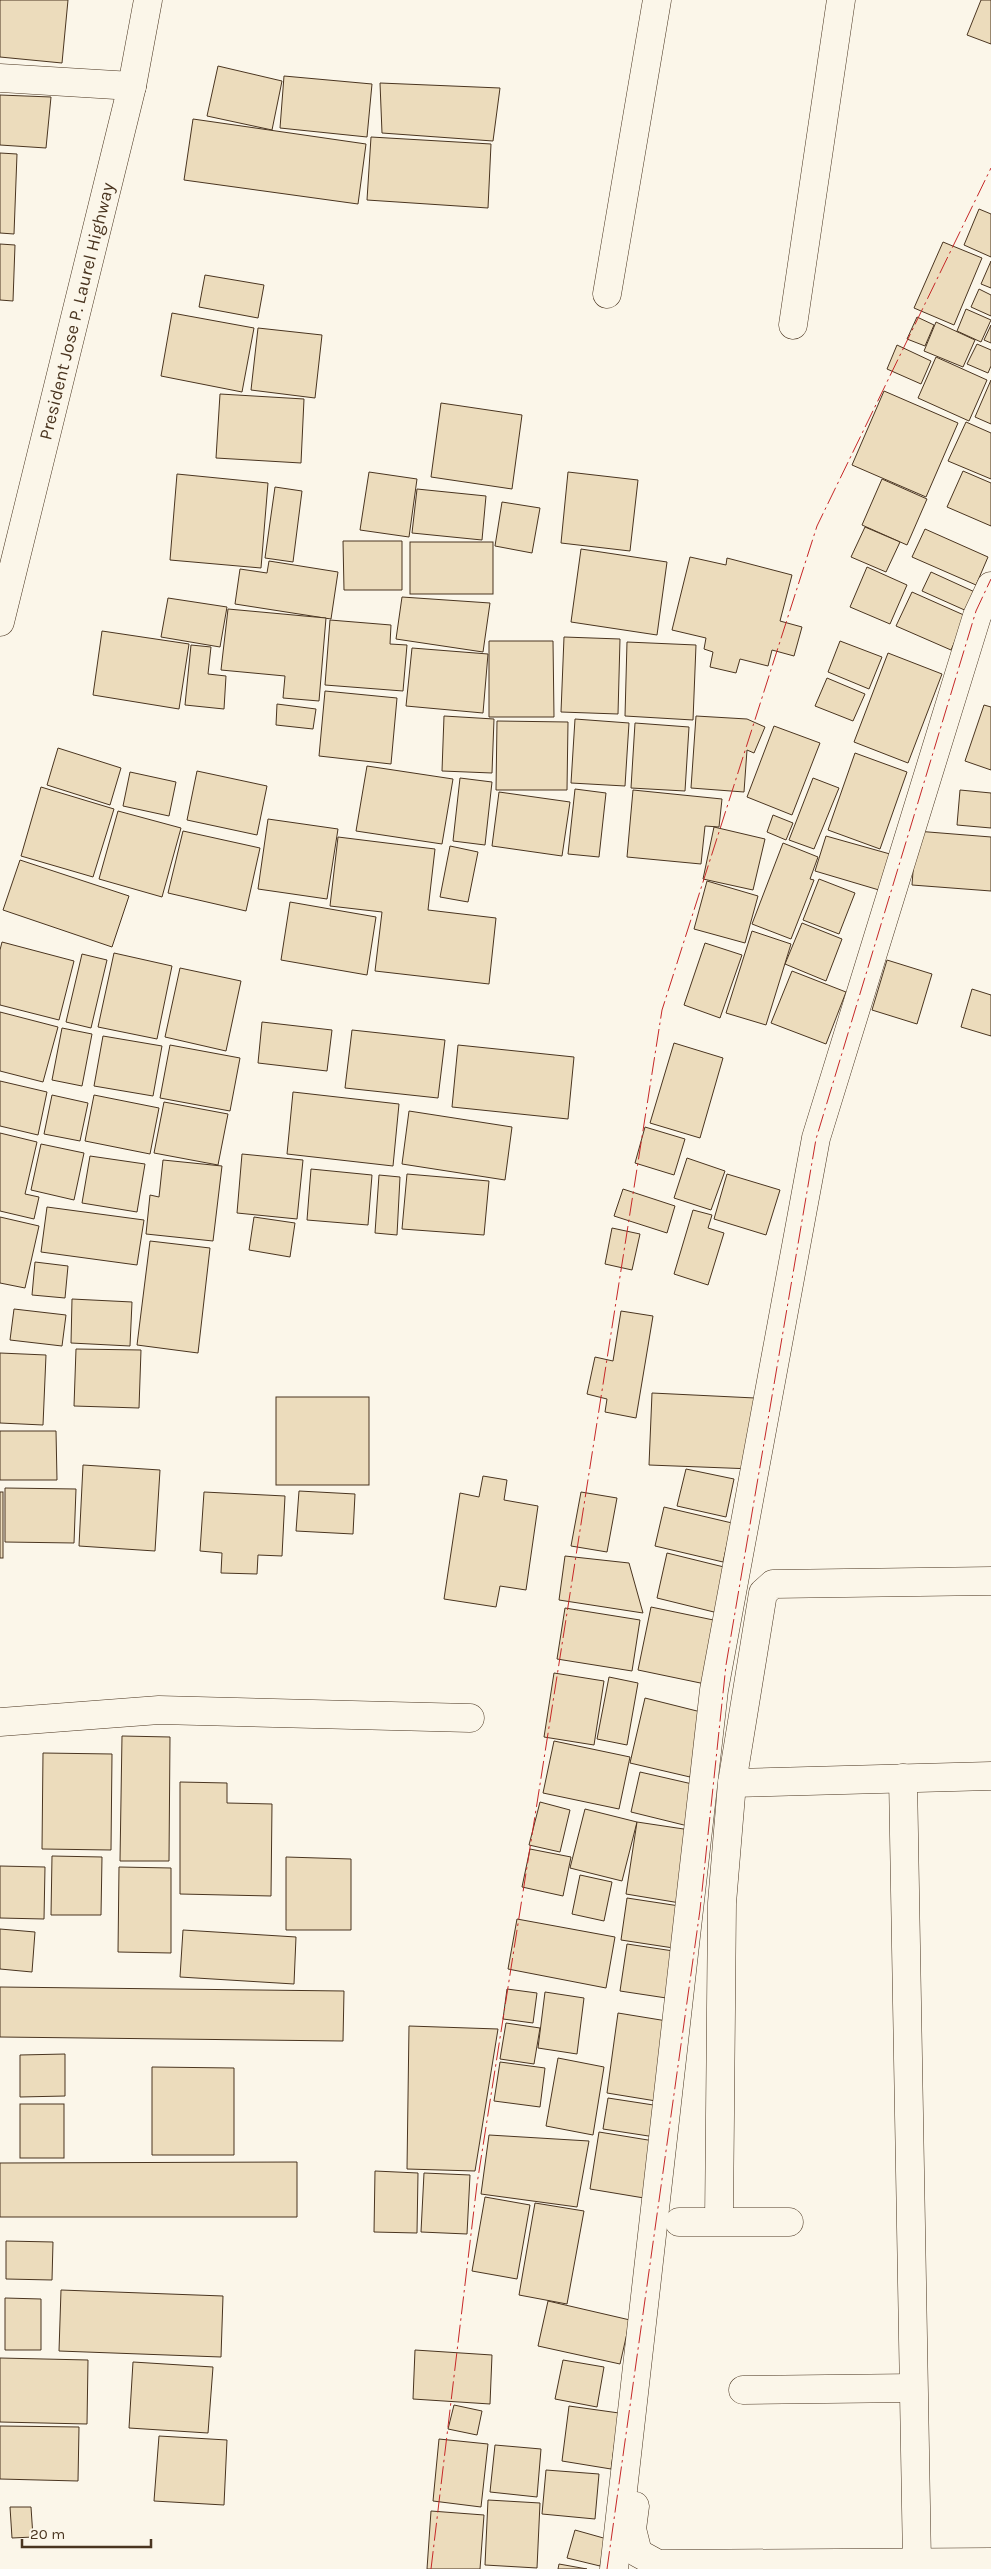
<svg xmlns="http://www.w3.org/2000/svg" width="991" height="2569" font-family="Karla,sans-serif">
<style>
.building{fill:#ecdcbc;stroke:#4a3520}
.lines{fill:none;stroke-linecap:round;stroke-linejoin:round}
.minor-casing{stroke:#4a3520;stroke-width:29}
.highway-casing{stroke:#4a3520;stroke-width:29}
.minor{stroke:#fbf6e9;stroke-width:28}
.highway{stroke:#fbf6e9;stroke-width:28}
.power{stroke:#c62828;stroke-width:1;stroke-dasharray:18 4 2.5 4;stroke-linecap:butt}
.labels{text-anchor:middle;stroke-width:4;stroke-linejoin:round;paint-order:stroke}
.street-label{font-size:18px;fill:#4a3520;stroke:#fbf6e9}
</style>
<rect width="100%" height="100%" fill="#fbf6e9"/>
<g class="building">
<path d="M0 0H68L62 63 0 57Z"/>
<path d="M981 0H991V44L967 35Z"/>
<path d="M218 66 282 81 272 130 207 116Z"/>
<path d="M284 76 372 84 367 137 280 128Z"/>
<path d="M380 83 500 88 493 141 382 133Z"/>
<path d="M0 95 51 97 46 148 0 145Z"/>
<path d="M193 119 366 144 358 204 184 180Z"/>
<path d="M371 137 491 144 488 208 367 200Z"/>
<path d="M0 153 17 154 14 234 0 233Z"/>
<path d="M979 209 991 214V257L964 245Z"/>
<path d="M943 242 982 258 954 325 914 308Z"/>
<path d="M0 244 15 245 13 301 0 300Z"/>
<path d="M991 261V288L981 284Z"/>
<path d="M205 275 264 285 258 318 199 307Z"/>
<path d="M979 289 991 295V316L971 307Z"/>
<path d="M966 309 991 320 981 342 957 331Z"/>
<path d="M172 313 254 328 242 392 161 376Z"/>
<path d="M917 317 934 325 925 346 907 339Z"/>
<path d="M936 322 975 340 963 367 924 351Z"/>
<path d="M991 325V343L984 340Z"/>
<path d="M258 328 322 335 315 398 251 390Z"/>
<path d="M977 344 991 350V366L988 373 967 364Z"/>
<path d="M897 345 931 361 921 384 887 369Z"/>
<path d="M936 357 987 380 969 421 918 398Z"/>
<path d="M991 380V424L975 417Z"/>
<path d="M884 391 958 423 926 497 852 465Z"/>
<path d="M220 394 304 399 301 463 216 458Z"/>
<path d="M441 403 522 415 512 489 431 477Z"/>
<path d="M966 422 991 433V479L948 461Z"/>
<path d="M963 471 991 483V526L947 507Z"/>
<path d="M369 472 417 479 409 537 360 530Z"/>
<path d="M568 472 638 480 630 551 561 543Z"/>
<path d="M177 474 268 483 261 568 170 560Z"/>
<path d="M882 479 927 499 907 545 862 525Z"/>
<path d="M275 487 302 491 293 562 265 558Z"/>
<path d="M417 489 486 496 482 540 412 533Z"/>
<path d="M502 502 540 508 532 553 495 546Z"/>
<path d="M865 527 900 542 886 572 851 557Z"/>
<path d="M925 529 988 557 976 585 912 557Z"/>
<path d="M343 541H402V590H344Z"/>
<rect x="410" y="542" width="83" height="52"/>
<path d="M581 549 667 562 657 635 571 622Z"/>
<path d="M690 557 726 565 727 558 792 575 780 621 802 627 794 656 772 650 768 666 740 659 736 673 710 667 713 652 704 649 706 638 672 630Z"/>
<path d="M269 561 338 572 331 619 235 604 240 569 267 573Z"/>
<path d="M867 567 907 585 890 624 850 607Z"/>
<path d="M931 572 977 593 969 612 922 591Z"/>
<path d="M912 592 966 616 951 650 896 626Z"/>
<path d="M402 597 490 603 483 652 396 639Z"/>
<path d="M168 598 227 607 220 647 161 637Z"/>
<path d="M228 609 326 618 319 701 283 698 285 676 221 670Z"/>
<path d="M330 620 391 625 390 644 407 645 403 691 325 685Z"/>
<path d="M102 631 189 644 179 709 93 695Z"/>
<path d="M564 637 620 639 618 714 561 712Z"/>
<path d="M489 641H553L554 717H489Z"/>
<path d="M840 641 882 657 869 689 828 672Z"/>
<path d="M627 642 696 645 693 720 625 716Z"/>
<path d="M191 645 211 647 208 674 226 676 224 709 185 705Z"/>
<path d="M412 648 488 654 483 713 406 706Z"/>
<path d="M888 653 942 674 908 763 854 742Z"/>
<path d="M827 678 865 694 853 721 815 706Z"/>
<path d="M325 691 397 698 391 764 319 756Z"/>
<path d="M277 704 316 709 313 729 276 725Z"/>
<path d="M984 705 991 707V770L965 761Z"/>
<path d="M444 716 494 719 492 773 442 771Z"/>
<path d="M696 716 747 719 765 727 754 753 747 750 744 792 691 788Z"/>
<path d="M575 719 629 723 625 786 571 783Z"/>
<path d="M497 721 568 722 567 790H496Z"/>
<path d="M635 723 689 727 685 791 631 788Z"/>
<path d="M774 726 820 743 792 815 747 797Z"/>
<path d="M58 748 121 768 110 805 47 785Z"/>
<path d="M855 753 907 772 880 849 828 830Z"/>
<path d="M367 766 453 779 442 844 356 831Z"/>
<path d="M197 771 267 786 257 835 187 820Z"/>
<path d="M130 772 176 782 169 816 123 806Z"/>
<path d="M460 778 492 782 485 845 453 841Z"/>
<path d="M813 778 839 788 814 849 789 840Z"/>
<path d="M41 787 114 809 93 877 21 856Z"/>
<path d="M575 789 606 793 599 857 568 854Z"/>
<path d="M633 790 722 799 719 827 705 826 701 864 627 857Z"/>
<path d="M960 790 991 793V828L957 825Z"/>
<path d="M499 792 570 802 562 856 492 846Z"/>
<path d="M118 811 181 828 162 897 99 879Z"/>
<path d="M773 815 793 823 786 840 767 832Z"/>
<path d="M268 819 338 829 327 899 258 889Z"/>
<path d="M714 827 765 839 753 890 703 879Z"/>
<path d="M183 831 260 848 246 911 168 893Z"/>
<path d="M916 831 991 837V891L912 885Z"/>
<path d="M826 836 890 854 879 890 815 871Z"/>
<path d="M338 837 435 849 428 910 496 918 489 984 375 971 382 912 330 906Z"/>
<path d="M783 843 818 857 810 879 814 880 791 939 752 924Z"/>
<path d="M450 846 478 852 468 902 440 897Z"/>
<path d="M20 860 129 896 112 947 3 910Z"/>
<path d="M819 879 855 893 839 934 803 920Z"/>
<path d="M707 881 758 896 745 943 694 929Z"/>
<path d="M290 902 376 917 367 975 281 960Z"/>
<path d="M802 923 842 939 826 981 785 964Z"/>
<path d="M752 931 791 944 766 1025 726 1013Z"/>
<path d="M2 942 74 961 59 1020 0 1005V950Z"/>
<path d="M705 943 742 955 720 1018 684 1005Z"/>
<path d="M114 953 172 966 157 1039 98 1027Z"/>
<path d="M82 954 107 960 91 1028 66 1022Z"/>
<path d="M887 960 932 974 917 1024 872 1010Z"/>
<path d="M180 968 241 981 226 1051 165 1037Z"/>
<path d="M792 971 846 992 826 1044 771 1023Z"/>
<path d="M972 989 991 995V1036L961 1027Z"/>
<path d="M0 1012 58 1027 43 1082 0 1071Z"/>
<path d="M262 1022 332 1030 327 1071 258 1063Z"/>
<path d="M62 1028 92 1034 82 1086 52 1080Z"/>
<path d="M352 1030 445 1040 438 1098 345 1088Z"/>
<path d="M103 1036 162 1046 153 1096 94 1086Z"/>
<path d="M674 1043 723 1058 700 1138 650 1123Z"/>
<path d="M170 1045 240 1058 230 1111 160 1098Z"/>
<path d="M458 1045 574 1057 568 1119 452 1107Z"/>
<path d="M0 1081 47 1092 38 1135 0 1126Z"/>
<path d="M293 1092 399 1104 393 1166 287 1154Z"/>
<path d="M52 1095 88 1103 80 1141 44 1134Z"/>
<path d="M94 1095 159 1108 150 1154 85 1141Z"/>
<path d="M164 1102 228 1114 218 1165 154 1153Z"/>
<path d="M409 1111 512 1127 505 1180 402 1164Z"/>
<path d="M645 1127 685 1139 674 1175 635 1163Z"/>
<path d="M0 1133 37 1142 25 1194 39 1197 34 1219 0 1211Z"/>
<path d="M41 1144 84 1153 74 1200 31 1190Z"/>
<path d="M242 1154 303 1160 297 1219 237 1213Z"/>
<path d="M90 1156 145 1164 137 1212 82 1203Z"/>
<path d="M687 1158 725 1171 711 1210 674 1198Z"/>
<path d="M163 1160 222 1166 213 1241 146 1234 150 1195 159 1197Z"/>
<path d="M311 1169 372 1175 368 1225 307 1220Z"/>
<path d="M407 1174 489 1181 484 1235 402 1229Z"/>
<path d="M727 1174 780 1190 766 1235 714 1219Z"/>
<path d="M379 1175 400 1177 397 1235 375 1233Z"/>
<path d="M623 1189 675 1206 667 1233 614 1216Z"/>
<path d="M47 1207 144 1220 137 1265 41 1252Z"/>
<path d="M693 1210 712 1215 708 1228 724 1233 708 1285 674 1274Z"/>
<path d="M0 1217 39 1226 25 1288 0 1283Z"/>
<path d="M254 1217 295 1223 290 1257 249 1250Z"/>
<path d="M612 1228 640 1234 632 1270 605 1264Z"/>
<path d="M150 1241 210 1248 198 1353 137 1345Z"/>
<path d="M35 1262 68 1266 65 1298 32 1295Z"/>
<path d="M72 1299 132 1302 130 1346 71 1343Z"/>
<path d="M14 1309 66 1315 62 1346 10 1340Z"/>
<path d="M621 1311 653 1316 636 1418 605 1412 607 1399 587 1394 595 1357 613 1361Z"/>
<path d="M76 1349 141 1350 139 1408 74 1406Z"/>
<path d="M0 1353 46 1355 43 1425 0 1423Z"/>
<path d="M652 1393 755 1398 753 1469 649 1465Z"/>
<rect x="276" y="1397" width="93" height="88"/>
<path d="M0 1431H56L57 1480H0Z"/>
<path d="M83 1465 160 1470 155 1551 79 1546Z"/>
<path d="M686 1469 734 1479 726 1517 677 1506Z"/>
<path d="M483 1476 507 1480 504 1500 538 1506 526 1590 500 1586 496 1607 444 1599 460 1493 479 1497Z"/>
<path d="M5 1488 76 1489 74 1543 5 1542Z"/>
<path d="M299 1491 355 1494 353 1534 296 1531Z"/>
<rect x="0" y="1492" width="3" height="66"/>
<path d="M204 1492 285 1496 282 1556 258 1555 257 1574 221 1573 222 1553 200 1551Z"/>
<path d="M581 1492 617 1498 607 1552 571 1546Z"/>
<path d="M664 1507 732 1523 723 1562 655 1546Z"/>
<path d="M667 1553 728 1568 718 1613 657 1598Z"/>
<path d="M565 1556 629 1563 643 1613 559 1600Z"/>
<path d="M651 1607 723 1622 710 1685 638 1670Z"/>
<path d="M565 1608 640 1620 632 1671 557 1659Z"/>
<path d="M554 1673 604 1681 594 1745 544 1737Z"/>
<path d="M609 1677 638 1683 627 1745 597 1739Z"/>
<path d="M645 1698 705 1713 690 1777 630 1763Z"/>
<path d="M122 1736 170 1737 169 1861H120Z"/>
<path d="M554 1741 630 1757 619 1809 543 1793Z"/>
<path d="M43 1753 112 1754 111 1850 42 1849Z"/>
<path d="M640 1772 701 1786 692 1827 631 1812Z"/>
<path d="M180 1782 227 1783V1803L272 1804 271 1896 180 1894Z"/>
<path d="M540 1802 570 1810 560 1852 529 1845Z"/>
<path d="M585 1809 637 1822 622 1881 570 1868Z"/>
<path d="M637 1822 697 1831 686 1904 626 1894Z"/>
<path d="M530 1849 571 1857 563 1896 522 1887Z"/>
<path d="M52 1856 102 1857 101 1915H51Z"/>
<path d="M286 1857 351 1859V1930H286Z"/>
<path d="M0 1866 45 1867 44 1919 0 1918Z"/>
<path d="M119 1867 171 1868V1953L118 1952Z"/>
<path d="M580 1875 612 1882 604 1921 572 1914Z"/>
<path d="M627 1898 686 1907 680 1949 621 1940Z"/>
<path d="M517 1919 615 1937 606 1988 508 1969Z"/>
<path d="M0 1929 35 1932 32 1972 0 1969Z"/>
<path d="M183 1930 296 1937 294 1984 180 1977Z"/>
<path d="M627 1944 680 1952 673 1999 620 1991Z"/>
<path d="M0 1987 344 1991 343 2041 0 2037Z"/>
<path d="M507 1989 537 1993 533 2023 503 2019Z"/>
<path d="M545 1992 584 1998 577 2054 538 2048Z"/>
<path d="M618 2013 667 2021 656 2101 607 2093Z"/>
<path d="M506 2023 540 2028 534 2064 500 2059Z"/>
<path d="M409 2026 498 2029 475 2171 407 2169Z"/>
<path d="M65 2054V2096L20 2097V2055Z"/>
<path d="M558 2058 604 2067 593 2135 546 2126Z"/>
<path d="M500 2062 545 2068 540 2107 494 2101Z"/>
<path d="M152 2067 234 2068V2155H152Z"/>
<path d="M608 2098 660 2106 655 2137 603 2129Z"/>
<rect x="20" y="2104" width="44" height="54"/>
<path d="M599 2132 654 2141 644 2198 590 2189Z"/>
<path d="M489 2135 589 2141 577 2207 481 2194Z"/>
<path d="M297 2162V2217H0V2163Z"/>
<path d="M375 2171 418 2173 417 2233 374 2232Z"/>
<path d="M424 2173 470 2175 467 2234 421 2232Z"/>
<path d="M485 2197 530 2205 517 2279 472 2271Z"/>
<path d="M535 2203 584 2211 567 2304 519 2295Z"/>
<path d="M6 2241 53 2242 52 2280 6 2279Z"/>
<path d="M61 2290 223 2296 221 2357 59 2351Z"/>
<path d="M5 2298 41 2299V2350H5Z"/>
<path d="M548 2301 630 2320 620 2364 538 2346Z"/>
<path d="M415 2350 492 2355 490 2404 413 2399Z"/>
<path d="M0 2358 88 2360 87 2424 0 2422Z"/>
<path d="M563 2360 604 2367 597 2407 555 2399Z"/>
<path d="M133 2362 213 2367 208 2433 129 2428Z"/>
<path d="M454 2405 482 2411 477 2435 448 2429Z"/>
<path d="M569 2406 619 2413 611 2469 562 2461Z"/>
<path d="M0 2426 79 2427 78 2481 0 2479Z"/>
<path d="M159 2436 227 2440 224 2505 154 2501Z"/>
<path d="M439 2439 488 2444 481 2507 433 2501Z"/>
<path d="M495 2445 541 2449 537 2497 490 2492Z"/>
<path d="M546 2470 599 2474 595 2519 542 2514Z"/>
<path d="M488 2500 540 2503 537 2568 485 2565Z"/>
<path d="M10 2507H31L33 2537 12 2538Z"/>
<path d="M431 2511 484 2515 480 2569H427Z"/>
<path d="M575 2530 607 2539 600 2566 567 2558Z"/>
<path d="M559 2564 587 2569H558Z"/>
</g>
<g class="lines">
<defs>
<g id="minor">
<path d="M0 78 132 86"/>
<path d="M607 294 657 0"/>
<path d="M793 325 841 0"/>
<path d="M0 1722 159 1710 470 1718"/>
<path d="M903 1778 917 2562"/>
<path d="M732 1783 991 1776"/>
<path d="M719 2221 722 1903 732 1783 763 1593 773 1584 991 1581"/>
<path d="M679 2222H789"/>
<path d="M743 2390 913 2388"/>
<path d="M635 2506 632 2529 638 2553 658 2564 991 2562"/>
<path d="M614 2569 714 1690 816 1138 977 616 991 586"/>
</g>
<g id="highway">
<path id="s1" d="M0 622 132 86 148 0"/>
</g>
</defs>
<use href="#minor" class="minor-casing"/>
<use href="#highway" class="highway-casing"/>
<use href="#minor" class="minor"/>
<use href="#highway" class="highway"/>
<g class="power">
<path d="M431 2569 477 2184 662 1010 817 526 991 168"/>
<path d="M607 2569 700 1910 726 1665 816 1139 976 611 991 579"/>
</g>
</g>
<g class="labels">
<g class="street-label">
<text dy="6" stroke="none"><textPath href="#s1" startOffset="320">President Jose P. Laurel Highway</textPath></text>
</g>
</g>
<path d="M22 2539v8h129v-8" fill="none" stroke="#4a3520" stroke-width="2.5"/>
<text x="30" y="2539" font-size="15" fill="#4a3520" stroke="#fbf6e9" stroke-width="4" paint-order="stroke">20 m</text>
</svg>
